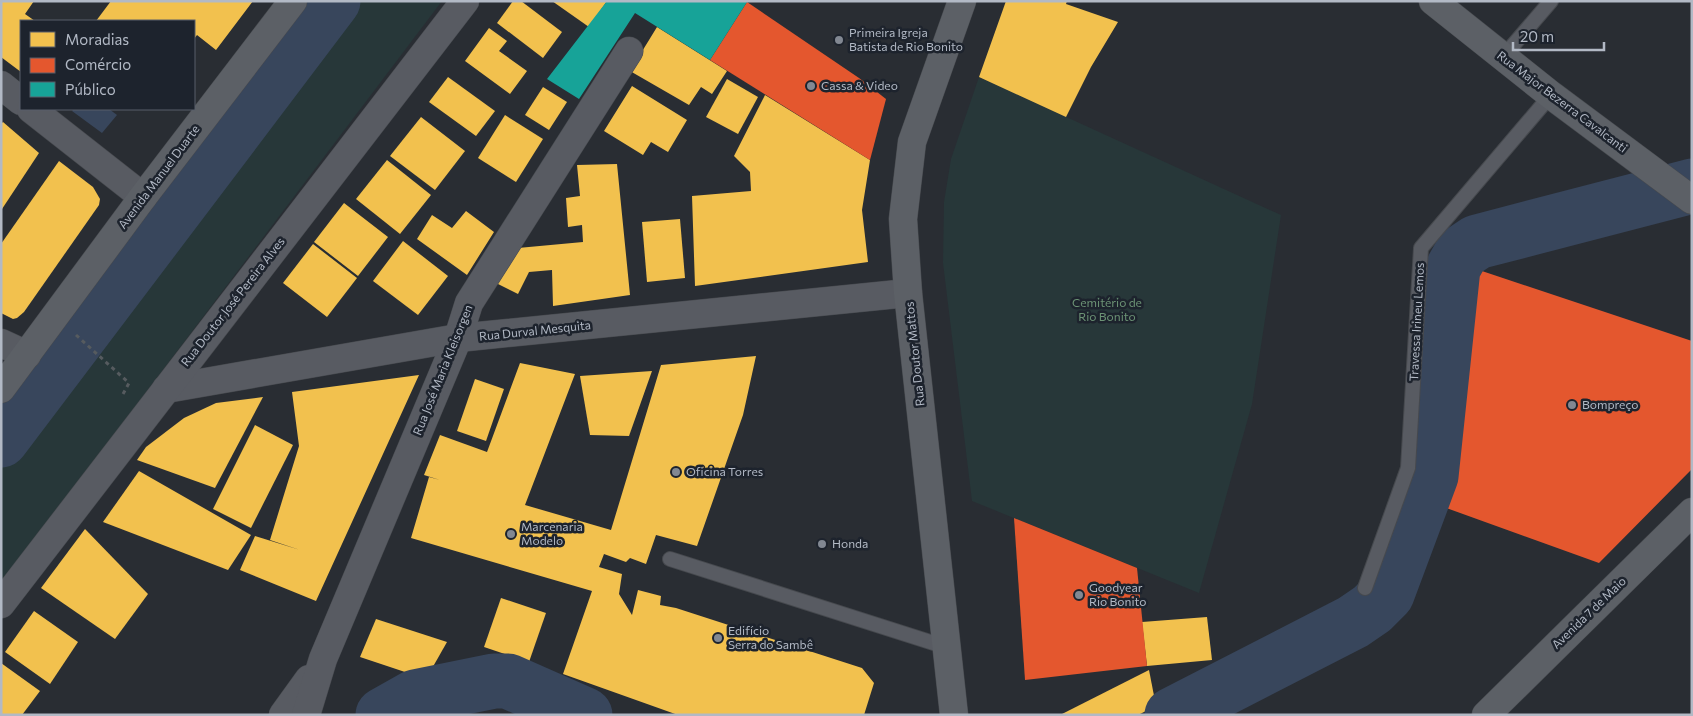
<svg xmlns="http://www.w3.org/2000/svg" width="1693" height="716" font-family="Commissioner,sans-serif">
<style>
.green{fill:#273739}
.water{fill:#38465c}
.homes{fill:#f2c14e}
.shops{fill:#e4572e}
.public{fill:#17a398}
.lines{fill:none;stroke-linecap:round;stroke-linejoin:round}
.river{stroke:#38465c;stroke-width:55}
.service-casing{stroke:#46494e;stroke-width:16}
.minor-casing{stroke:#46494e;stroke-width:29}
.tertiary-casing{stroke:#46494e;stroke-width:29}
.secondary-casing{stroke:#46494e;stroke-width:29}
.path{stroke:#565b5f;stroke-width:3;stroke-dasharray:4 4;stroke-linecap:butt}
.service{stroke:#585b62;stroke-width:14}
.minor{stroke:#585b62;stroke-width:28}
.tertiary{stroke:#585b62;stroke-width:28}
.secondary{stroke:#5c6066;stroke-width:28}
.poi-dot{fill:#828892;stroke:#1d232d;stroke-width:2}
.labels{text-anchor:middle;stroke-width:5;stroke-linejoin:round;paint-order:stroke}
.poi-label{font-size:12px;fill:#b2b9c5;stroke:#1d232d;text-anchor:start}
.street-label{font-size:12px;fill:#b2b9c5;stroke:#1d232d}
.park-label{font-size:12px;fill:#6c9375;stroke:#1d232d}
</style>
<rect width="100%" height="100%" fill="#292d33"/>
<g class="green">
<path d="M333 1H442L1 584V440Z"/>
<path d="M979 77 1281 215 1252 404 1199 593 972 501 943 263 944 202 951 159Z"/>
</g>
<path class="water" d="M74 109H109L117 115 102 133 72 111Z"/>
<g class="homes">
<path d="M1 1H34L25 14 35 21H21V72L1 57Z"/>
<path d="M111 1H253L216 50 197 35 194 39V21H96Z"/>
<path d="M513 1H521L562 32 543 58 497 23Z"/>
<path d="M552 1H607L589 27Z"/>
<path d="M1006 1H1067L1066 4 1118 22 1091 67 1066 117 979 77Z"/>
<path d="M657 27 727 71 712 94 701 87 689 105 630 71Z"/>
<path d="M489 28 507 41 499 51 527 71 510 94 465 61Z"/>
<path d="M448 77 495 111 476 136 429 102Z"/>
<path d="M727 79 758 97 738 134 706 117Z"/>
<path d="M632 86 687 120 668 152 651 142 643 155 604 131Z"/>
<path d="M543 87 567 102 549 130 525 115Z"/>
<path d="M765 95 870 160 862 210 868 262 695 286 692 196 751 191 750 172 734 156Z"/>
<path d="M505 115 543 139 516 182 478 158Z"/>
<path d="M421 117 465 151 435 190 390 156Z"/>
<path d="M3 122 39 153 2 209 1 124Z"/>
<path d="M387 160 431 195 400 234 356 199Z"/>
<path d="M59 161 93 187 100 199 99 205 24 312 17 318 13 319 1 313V244Z"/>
<path d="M617 164 630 295 553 306 552 270 529 272 518 294 496 283 518 248 583 242 582 225 568 227 566 198 580 196 577 165Z"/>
<path d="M344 203 388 237 358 276 314 242Z"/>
<path d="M466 211 494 232 467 275 417 239 432 215 452 228Z"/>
<path d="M680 219 685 278 647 282 642 222Z"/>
<path d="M403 241 448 276 418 315 373 281Z"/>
<path d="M313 244 357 278 327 317 283 283Z"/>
<path d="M756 356 743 415 697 546 656 535 646 564 630 558 626 562 604 554 599 567 622 574 619 594 632 615 638 590 661 596 660 605 676 608 862 668 874 683 864 715H678L563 674 592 591 411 538 429 477 440 480 424 475 440 435 487 452 520 363 575 374 525 505 611 530 661 365Z"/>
<path d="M652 371 629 436 590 435 580 376Z"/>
<path d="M419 375 316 601 240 570 255 536 300 550 270 540 299 446 292 392Z"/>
<path d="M475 379 504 389 486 441 457 431Z"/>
<path d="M263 397 215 488 137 460 146 447 184 418 216 403Z"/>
<path d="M255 425 293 445 251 528 213 509Z"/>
<path d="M139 471 251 535 228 570 103 522Z"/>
<path d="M85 529 148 594 115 639 41 588Z"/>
<path d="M501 598 546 613 529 662 484 647Z"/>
<path d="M34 611 78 642 50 684 5 652Z"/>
<path d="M1207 617 1212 660 1147 666 1142 622Z"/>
<path d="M376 619 447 642 426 679 360 657Z"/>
<path d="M1 663 40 691 22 715 1 714Z"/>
<path d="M1149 670 1156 706 1138 715H1060Z"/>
</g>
<g class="shops">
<path d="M747 2 859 78 886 99 870 160 710 60Z"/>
<path d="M1464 265 1692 341V469L1599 563 1438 505 1447 480 1461 274Z"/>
<path d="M1014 518 1137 568 1147 666 1025 680Z"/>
</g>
<path class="public" d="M607 1H746L747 2 710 60 635 13 579 99 547 79Z"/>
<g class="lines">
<g class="river">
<path d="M1 440 333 1"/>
<path d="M383 715 415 697 494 681H508L585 715"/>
<path d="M1172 715 1353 622 1372 609 1387 594 1431 476 1453 268 1462 252 1477 242 1692 186"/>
</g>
<defs>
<g id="service">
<path d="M1503 57 1551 1"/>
<path d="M670 559 946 647"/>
<path d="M1365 588 1408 468 1421 248 1551 95"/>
</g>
<g id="minor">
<path d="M1 85 21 101"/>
<path d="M31 109 143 197"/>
<path d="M1 343 27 355"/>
<path d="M283 715 309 679"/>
<path d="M306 715 323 659 458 338 469 303 629 51"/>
</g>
<g id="tertiary">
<path d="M166 389 458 338 908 293"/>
<path d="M1 604 465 1"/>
</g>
<g id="secondary">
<path d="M1433 1 1551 95 1692 200"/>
<path d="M1 389 143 197 293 1"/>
<path d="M954 715 908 293 903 219 912 142 962 1"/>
<path d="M1486 715 1692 512"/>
</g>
</defs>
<use href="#service" class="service-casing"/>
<use href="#minor" class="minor-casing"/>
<use href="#tertiary" class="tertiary-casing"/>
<use href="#secondary" class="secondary-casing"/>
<path class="path" d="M76 335 129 383 123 394"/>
<use href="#service" class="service"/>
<use href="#minor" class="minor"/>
<use href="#tertiary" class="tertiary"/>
<use href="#secondary" class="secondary"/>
</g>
<g class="poi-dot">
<circle cx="839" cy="40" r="5"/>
<circle cx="811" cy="86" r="5"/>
<circle cx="1572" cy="405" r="5"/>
<circle cx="676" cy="472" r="5"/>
<circle cx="511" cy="534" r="5"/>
<circle cx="822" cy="544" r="5"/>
<circle cx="1079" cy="595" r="5"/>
<circle cx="718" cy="638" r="5"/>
</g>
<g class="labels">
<g class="poi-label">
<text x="849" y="37">Primeira Igreja<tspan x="849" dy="14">Batista de Rio Bonito</tspan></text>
<text x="821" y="90">Cassa &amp; Video</text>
<text x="1582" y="409">Bompreço</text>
<text x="686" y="476">Oficina Torres</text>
<text x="521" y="531">Marcenaria<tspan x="521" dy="14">Modelo</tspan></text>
<text x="832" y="548">Honda</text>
<text x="1089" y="592">Goodyear<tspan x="1089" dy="14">Rio Bonito</tspan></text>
<text x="728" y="635">Edifício<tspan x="728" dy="14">Serra do Sambê</tspan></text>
</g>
<g class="street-label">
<text transform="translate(1562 102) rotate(37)" y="4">Rua Major Bezerra Cavalcanti</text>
<text transform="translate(159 177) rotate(-53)" y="4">Avenida Manuel Duarte</text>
<text transform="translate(233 302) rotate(-52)" y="4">Rua Doutor José Pereira Alves</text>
<text transform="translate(1417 322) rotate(-87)" y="4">Travessa Irineu Lemos</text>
<text transform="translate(535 331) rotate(-6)" y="4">Rua Durval Mesquita</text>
<text transform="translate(915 354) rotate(-96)" y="4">Rua Doutor Mattos</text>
<text transform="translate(443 370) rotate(-68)" y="4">Rua José Maria Kleisorgen</text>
<text transform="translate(1589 613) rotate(-44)" y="4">Avenida 7 de Maio</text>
</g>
<g class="park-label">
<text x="1107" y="307">Cemitério de<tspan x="1107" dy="14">Rio Bonito</tspan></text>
</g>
</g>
<rect width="1693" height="716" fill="none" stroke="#b2b9c5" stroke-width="5"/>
<rect x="20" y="20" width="175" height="90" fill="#1d232d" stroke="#595f6a"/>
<rect x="30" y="32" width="25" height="15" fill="#f2c14e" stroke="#595f6a"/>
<text x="65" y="45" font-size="15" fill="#b2b9c5">Moradias</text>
<rect x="30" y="58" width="25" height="15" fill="#e4572e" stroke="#595f6a"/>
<text x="65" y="70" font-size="15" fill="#b2b9c5">Comércio</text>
<rect x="30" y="82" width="25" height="15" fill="#17a398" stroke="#595f6a"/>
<text x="65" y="95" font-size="15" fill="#b2b9c5">Público</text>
<path d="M1513 42v8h91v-8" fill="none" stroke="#b2b9c5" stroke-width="2.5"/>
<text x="1520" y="42" font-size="15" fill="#b2b9c5" stroke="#1d232d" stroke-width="4" paint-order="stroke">20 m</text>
</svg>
